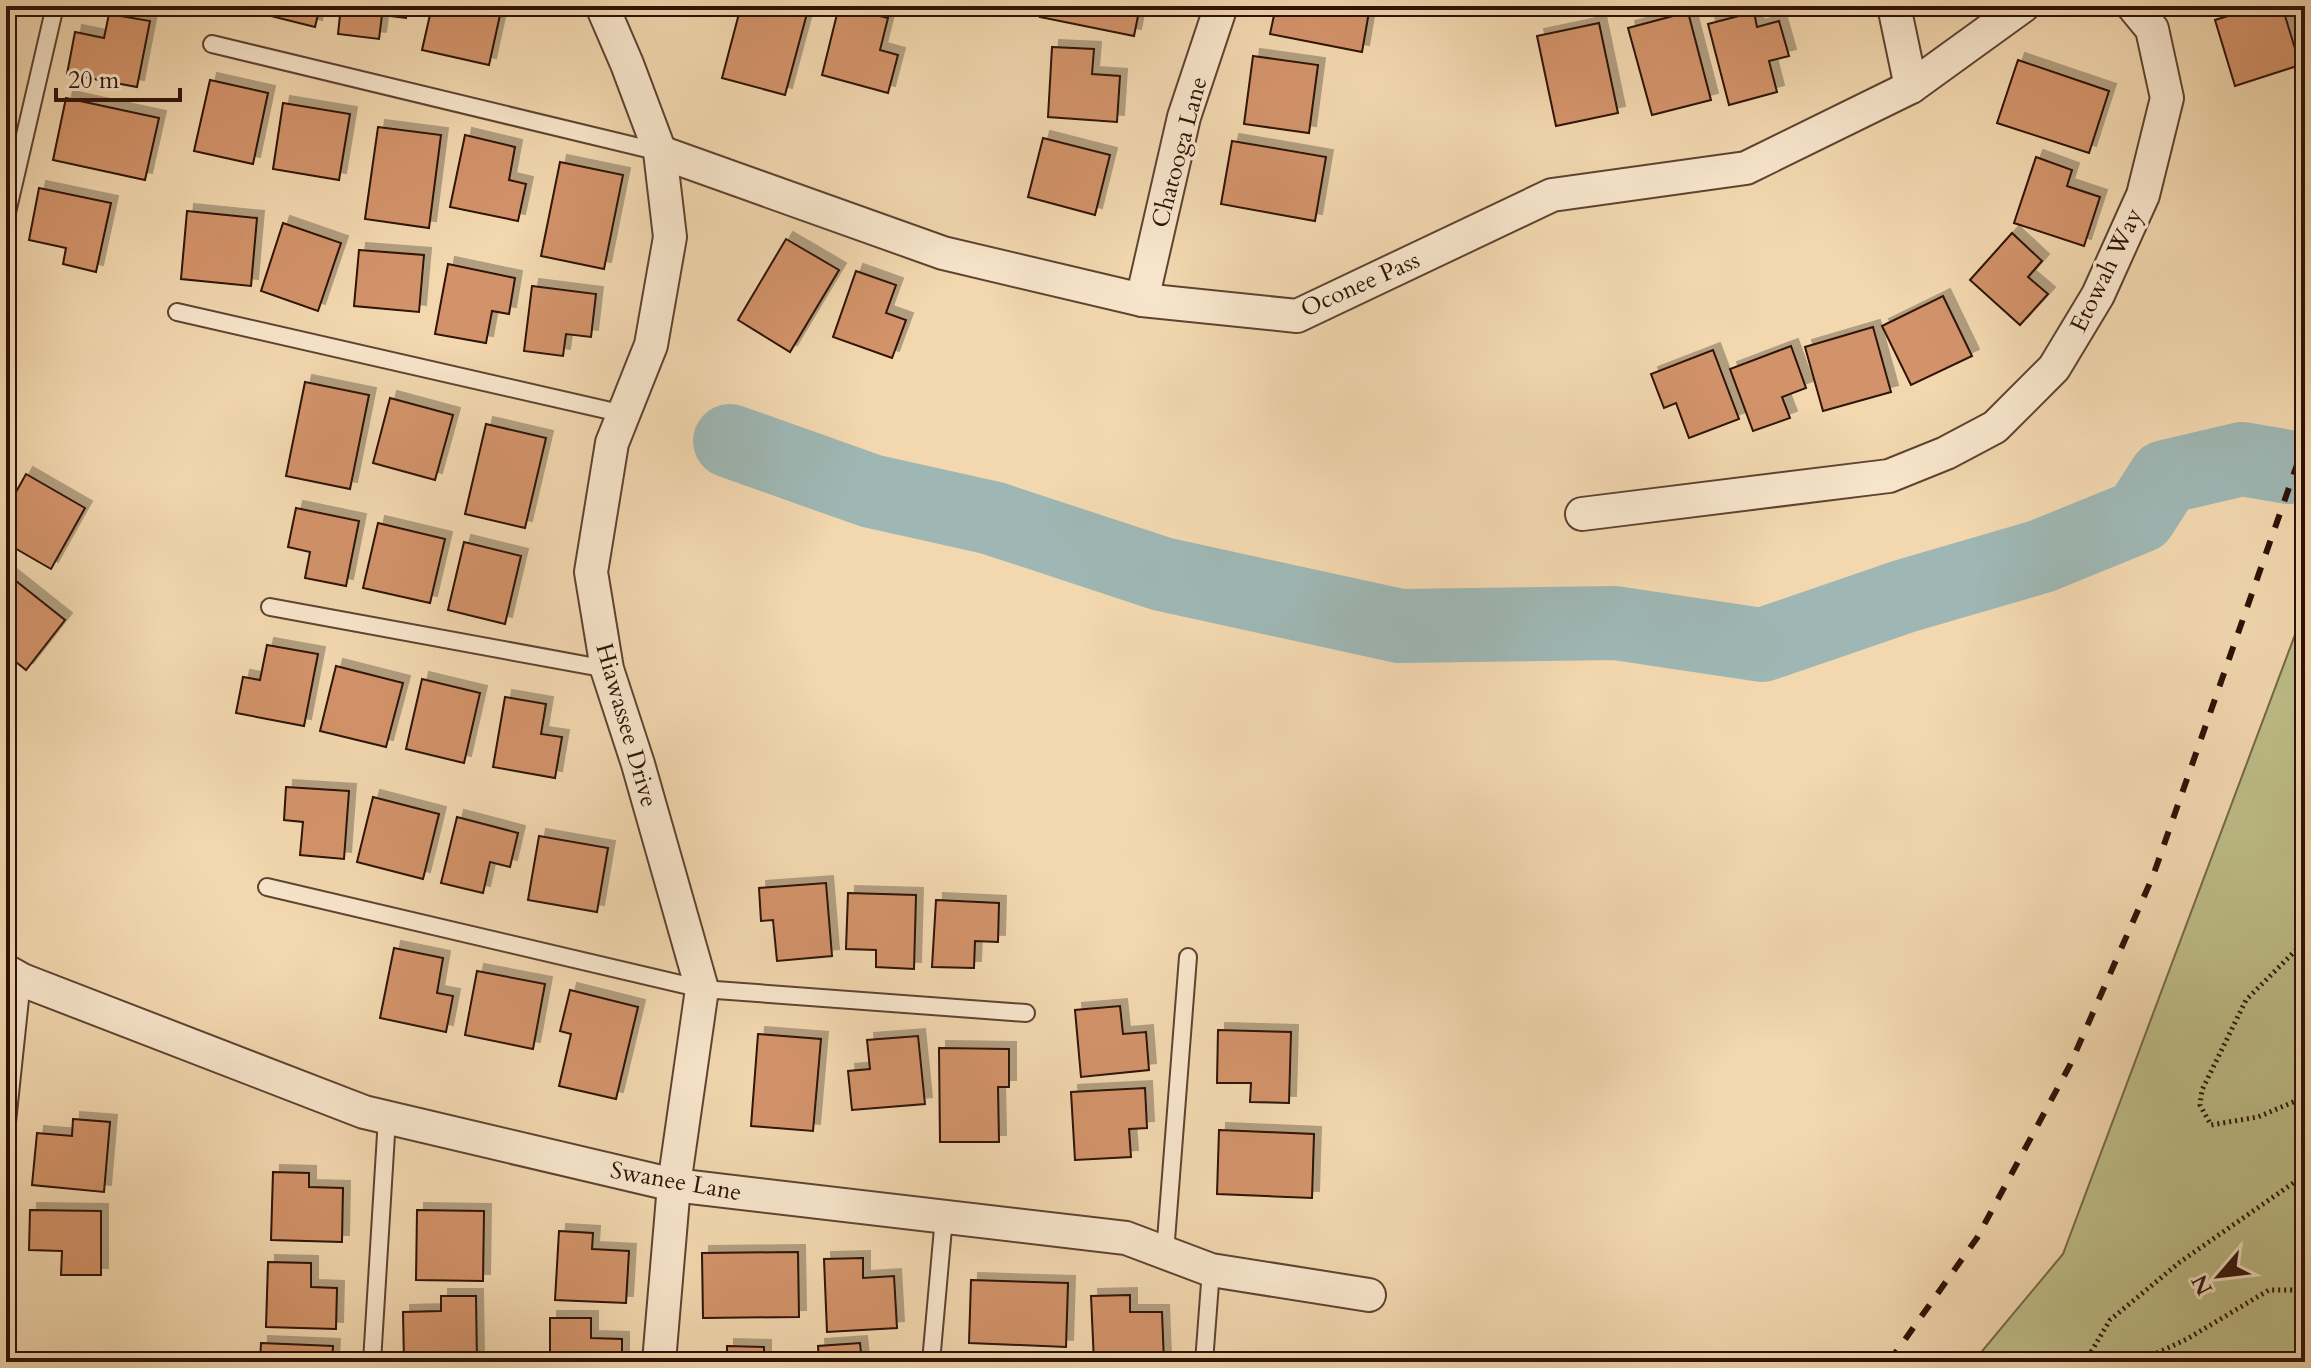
<svg xmlns="http://www.w3.org/2000/svg" width="2311" height="1368" font-family="Cardo,serif">
<style>
.green{fill:#bebd88;stroke:#766848;stroke-width:2}
.lines{fill:none;stroke-linecap:round;stroke-linejoin:round}
.river{stroke:#9eb7b4;stroke-width:74}
.building{fill:#d3936a;stroke:#2e1207;stroke-width:2;filter:url(#shadow)}
.service-casing{stroke:#5f4331;stroke-width:20}
.minor-casing{stroke:#5f4331;stroke-width:36}
.path{stroke:#2e1207;stroke-width:5;stroke-dasharray:2 4;stroke-linecap:butt}
.service{stroke:#f7e5cb;stroke-width:16}
.minor{stroke:#f7e5cb;stroke-width:32}
.rail{stroke:#2e1207;stroke-width:6;stroke-dasharray:14 14;stroke-linecap:butt}
.labels{text-anchor:middle;stroke-width:7;stroke-linejoin:round;paint-order:stroke}
.street-label{font-size:24px;fill:#2e1207;stroke:#f7e5cb}
</style>
<defs>
<filter id="shadow"><feDropShadow dx="7" dy="-7" stdDeviation="0" flood-color="#0004"/></filter>
</defs>
<rect width="100%" height="100%" fill="#f2d7af"/>
<filter id="stains"><feTurbulence type="fractalNoise" baseFrequency=".0025" numOctaves="4"/><feColorMatrix values="0 0 0 0 .2 0 0 0 0 .09 0 0 0 0 .02 0 0 0 .5 -.17"/></filter>
<radialGradient id="worn" r=".72"><stop offset=".6" stop-color="#630" stop-opacity="0"/><stop offset="1" stop-color="#630" stop-opacity=".3"/></radialGradient>
<path class="green" d="M2305 608V1362H1973L2063 1254Z"/>
<g class="lines">
<path class="river" d="M730 441 871 491 992 518 1162 574 1400 626 1615 623 1762 645 1905 596 2042 556 2140 516 2165 477 2242 459 2289 467"/>
</g>
<g class="building">
<path d="M248 6H320L315 27 247 10Z"/>
<path d="M341 6H407L406 18 382 15 379 39 338 34Z"/>
<path d="M432 6H502L489 65 422 50Z"/>
<path d="M741 6H809L785 95 722 78Z"/>
<path d="M839 6 888 18 880 50 898 55 888 93 822 75Z"/>
<path d="M1043 6H1140L1134 36 1040 17Z"/>
<path d="M1276 6H1370L1362 52 1270 34Z"/>
<path d="M2260 6H2282L2300 65 2235 86 2215 20Z"/>
<path d="M1688 12 1711 100 1652 115 1628 28Z"/>
<path d="M1754 12 1757 27 1779 21 1789 56 1769 61 1777 92 1729 105 1708 24Z"/>
<path d="M109 14 150 21 137 87 67 74 75 32 104 38Z"/>
<path d="M1599 23 1618 113 1556 126 1537 36Z"/>
<path d="M1052 47 1094 49 1092 74 1120 76 1117 122 1048 117Z"/>
<path d="M1253 56 1318 65 1309 133 1244 124Z"/>
<path d="M2018 60 2109 91 2089 153 1997 123Z"/>
<path d="M210 80 268 93 253 164 194 151Z"/>
<path d="M66 98 159 118 145 180 53 160Z"/>
<path d="M283 103 350 114 339 180 273 169Z"/>
<path d="M378 127 441 135 429 228 365 219Z"/>
<path d="M465 135 515 147 509 180 526 184 518 221 450 207Z"/>
<path d="M1043 138 1110 155 1095 215 1028 197Z"/>
<path d="M1232 141 1326 157 1315 221 1221 204Z"/>
<path d="M2036 157 2072 170 2067 186 2100 197 2084 246 2014 223Z"/>
<path d="M560 162 623 175 604 269 541 256Z"/>
<path d="M39 188 111 203 96 272 63 264 66 248 29 240Z"/>
<path d="M187 211 257 218 251 286 181 279Z"/>
<path d="M283 223 341 243 318 311 261 291Z"/>
<path d="M2012 233 2042 261 2028 277 2048 294 2020 325 1970 280Z"/>
<path d="M786 239 839 270 790 352 738 320Z"/>
<path d="M359 250 424 255 419 312 354 306Z"/>
<path d="M448 264 515 278 509 314 492 311 486 343 435 334Z"/>
<path d="M856 271 896 285 886 313 906 320 892 358 833 337Z"/>
<path d="M532 286 596 294 591 337 566 334 563 356 524 351Z"/>
<path d="M1943 296 1972 356 1911 385 1882 326Z"/>
<path d="M1873 327 1891 392 1823 411 1805 347Z"/>
<path d="M1791 346 1806 388 1782 397 1790 418 1753 431 1730 369Z"/>
<path d="M1713 350 1739 419 1689 438 1676 403 1664 408 1651 374Z"/>
<path d="M305 382 369 395 350 489 286 476Z"/>
<path d="M390 398 453 415 435 480 373 463Z"/>
<path d="M486 424 546 438 525 528 465 514Z"/>
<path d="M26 474 85 508 51 569 6 543V510Z"/>
<path d="M296 508 359 521 346 586 305 578 310 552 288 547Z"/>
<path d="M378 523 445 539 430 603 363 588Z"/>
<path d="M464 542 521 556 505 624 448 610Z"/>
<path d="M6 573 65 620 26 670 6 654Z"/>
<path d="M267 645 318 654 304 726 236 713 243 677 260 680Z"/>
<path d="M336 666 403 683 386 747 320 731Z"/>
<path d="M422 679 480 693 464 763 406 749Z"/>
<path d="M505 697 546 704 541 734 562 737 555 778 493 767Z"/>
<path d="M286 787 349 791 344 859 300 855 303 822 284 820Z"/>
<path d="M373 797 439 814 423 879 357 862Z"/>
<path d="M457 817 518 833 510 867 490 862 483 893 441 883Z"/>
<path d="M539 836 608 848 597 912 528 900Z"/>
<path d="M826 883 832 956 777 961 773 920 761 921 759 888Z"/>
<path d="M848 893 916 895 914 969 876 967V950L846 949Z"/>
<path d="M936 900 999 903 998 942 975 941 974 968 932 967Z"/>
<path d="M394 948 443 958 437 993 453 996 446 1032 380 1018Z"/>
<path d="M477 971 545 984 533 1049 465 1035Z"/>
<path d="M570 990 638 1007 616 1099 559 1086 571 1034 560 1031Z"/>
<path d="M1120 1006 1123 1034 1146 1032 1149 1070 1081 1077 1075 1010Z"/>
<path d="M1218 1030 1291 1032 1289 1103 1250 1102 1251 1083H1217Z"/>
<path d="M758 1034 821 1039 813 1131 751 1126Z"/>
<path d="M918 1036 925 1104 852 1110 848 1071 870 1069 867 1040Z"/>
<path d="M939 1048 1009 1049V1087H998L999 1142H940Z"/>
<path d="M1145 1088 1147 1128 1129 1129 1131 1157 1075 1160 1071 1092Z"/>
<path d="M73 1119 110 1122 104 1192 32 1185 37 1133 72 1136Z"/>
<path d="M1219 1130 1314 1134 1312 1198 1217 1194Z"/>
<path d="M273 1172 309 1173V1187L343 1188 342 1242 271 1240Z"/>
<path d="M30 1210 101 1211V1275H61L62 1251 29 1250Z"/>
<path d="M417 1210 484 1211 483 1281 416 1280Z"/>
<path d="M559 1231 593 1233 592 1249 629 1251 626 1303 555 1300Z"/>
<path d="M798 1252 799 1317 703 1318 702 1253Z"/>
<path d="M863 1258V1278L894 1276 897 1328 827 1332 824 1259Z"/>
<path d="M268 1262 311 1263V1287L337 1288 336 1329 266 1327Z"/>
<path d="M971 1280 1068 1283 1066 1347 969 1343Z"/>
<path d="M1130 1295V1312H1162L1164 1362H1094L1091 1296Z"/>
<path d="M441 1296H476L477 1362H404L403 1312 441 1311Z"/>
<path d="M550 1318H591V1338L622 1339V1362H550Z"/>
<path d="M261 1343 333 1346 332 1362H260Z"/>
<path d="M860 1343 862 1362H819L818 1346Z"/>
<path d="M727 1346 764 1347V1362H691H727Z"/>
</g>
<g class="lines">
<defs>
<g id="service">
<path d="M212 44 660 152"/>
<path d="M6 217 55 6"/>
<path d="M177 312 624 414"/>
<path d="M270 607 607 669"/>
<path d="M267 887 702 989 1026 1013"/>
<path d="M6 1132 22 980"/>
<path d="M1165 1253 1188 957"/>
<path d="M372 1362 387 1118"/>
<path d="M931 1362 944 1217"/>
<path d="M1204 1362 1211 1270"/>
</g>
<g id="minor">
<path d="M602 6 627 64 660 152 670 237 651 345 612 443 591 572 607 669 638 764 702 989 674 1185 659 1362"/>
<path d="M1894 6 1911 87"/>
<path d="M660 152 943 253 1142 300 1297 316 1552 195 1746 168 1911 87 2023 6"/>
<path d="M1142 300 1184 117 1221 6"/>
<path d="M1582 514 1889 476 1946 453 1995 427 2054 368 2098 295 2143 195 2167 98 2152 29 2133 6"/>
<path d="M6 971 22 980 364 1112 674 1185 1126 1238 1211 1270 1369 1295"/>
</g>
</defs>
<use href="#service" class="service-casing"/>
<use href="#minor" class="minor-casing"/>
<g class="path">
<path d="M2305 941 2246 1000 2202 1090 2200 1105 2211 1125 2258 1117 2305 1097"/>
<path d="M2085 1362 2110 1320 2180 1262 2299 1179 2305 1177"/>
<path d="M2122 1362 2155 1354 2187 1339 2269 1290H2305"/>
</g>
<use href="#service" class="service"/>
<use href="#minor" class="minor"/>
<path class="rail" d="M1889 1362 1977 1238 2070 1065 2153 876 2305 442"/>
</g>
<g class="labels">
<g class="street-label">
<text transform="translate(1179 152) rotate(-75)" y="8">Chatooga Lane</text>
<text transform="translate(2106 270) rotate(-64)" y="8">Etowah Way</text>
<text transform="translate(1360 284) rotate(-24)" y="8">Oconee Pass</text>
<text transform="translate(627 725) rotate(74)" y="8">Hiawassee Drive</text>
<text transform="translate(676 1181) rotate(10)" y="8">Swanee Lane</text>
</g>
</g>
<rect width="2311" height="1368" fill="none" stroke="#f2d7af" stroke-width="32"/>
<rect x="8" y="8" width="2295" height="1352" fill="none" stroke="#2e1207" stroke-width="4"/>
<rect x="16" y="16" width="2279" height="1336" fill="none" stroke="#2e1207" stroke-width="2"/>
<g transform="translate(2219 1276) rotate(242)" stroke="#f7e5cb" stroke-width="6" paint-order="stroke">
<path d="M0-6L14 30L0 20L-14 30Z" fill="#2e1207"/>
<text y="-12" font-size="22" font-weight="bold" text-anchor="middle" fill="#2e1207">N</text>
</g>
<path d="M56 88v12h124v-12" fill="none" stroke="#2e1207" stroke-width="4"/>
<text x="68" y="88" font-size="24" fill="#2e1207" stroke="#f7e5cb" stroke-width="6" paint-order="stroke">20 m</text>
<rect width="100%" height="100%" filter="url(#stains)"/>
<rect width="100%" height="100%" fill="url(#worn)"/>
</svg>
